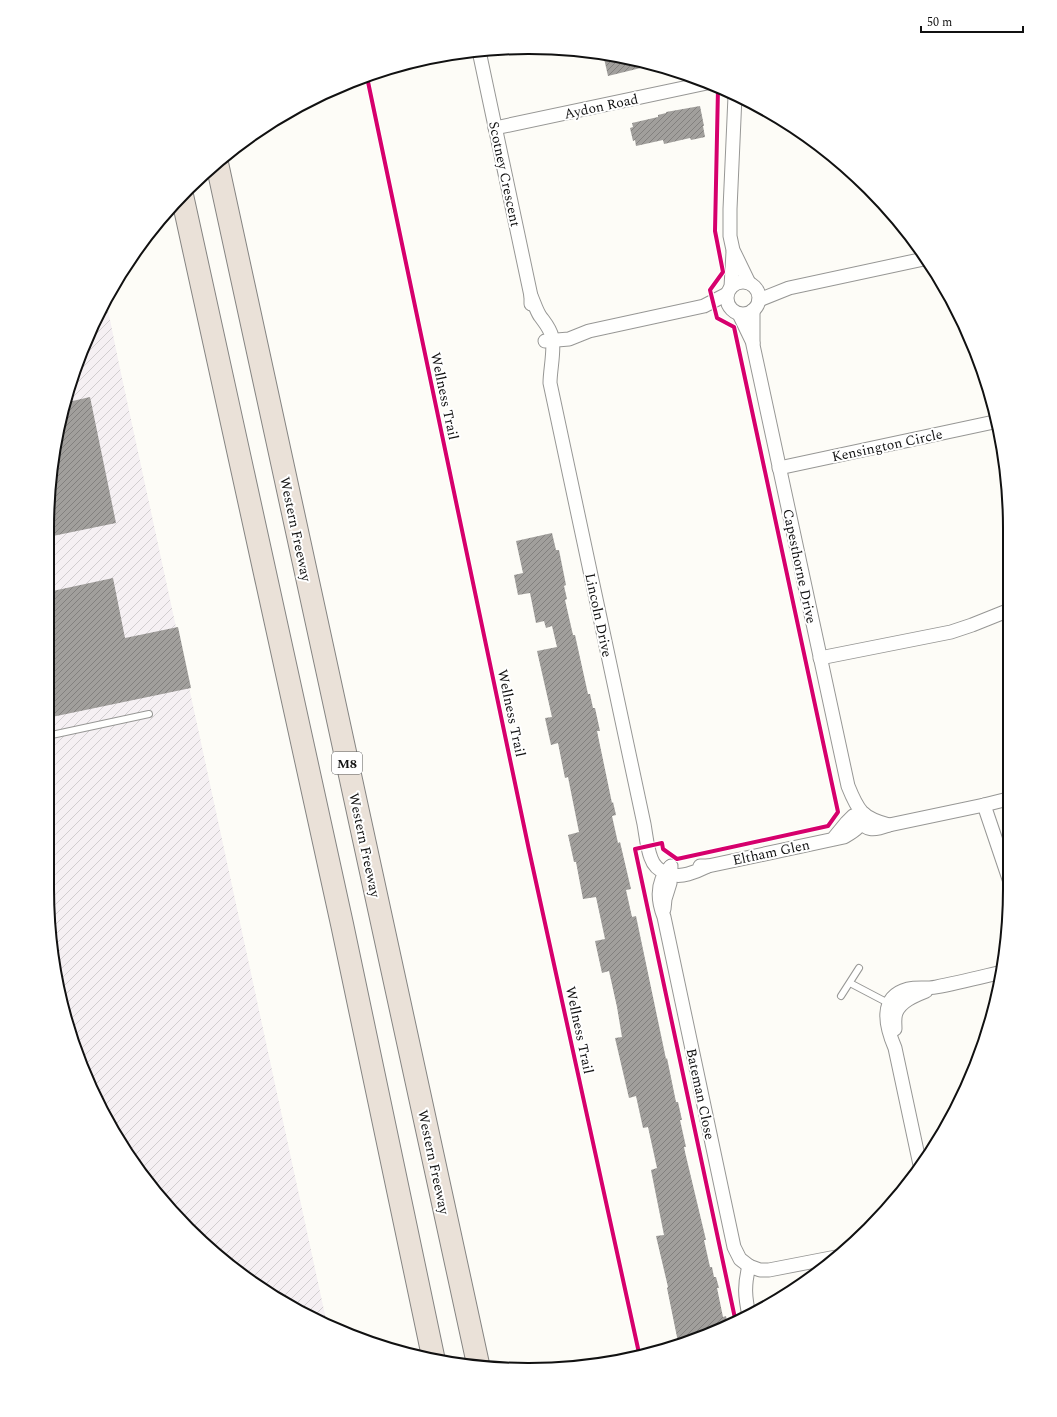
<svg xmlns="http://www.w3.org/2000/svg" width="1057" height="1417" font-family="Spectral,serif">
<style>
.industrial{fill:url(#industrial-furrows)}
.building{fill:url(#building-hatch)}
.lines{fill:none;stroke-linecap:round;stroke-linejoin:round}
.service-casing{stroke:#979795;stroke-width:8}
.minor-casing{stroke:#979795;stroke-width:15}
.motorway-casing{stroke:#858482;stroke-width:24}
.service{stroke:#fffffe;stroke-width:6}
.minor{stroke:#fffffe;stroke-width:13}
.motorway{stroke:#eae1d8;stroke-width:22}
.cycleway-casing{stroke:#fff;stroke-width:6}
.cycleway{stroke:#d6006c;stroke-width:4}
.labels{text-anchor:middle;stroke-width:4;stroke-linejoin:round;paint-order:stroke}
.shield{fill:#fff;stroke:#585858;stroke-width:1}
.shield-label{font-size:13px;font-weight:bold;fill:#111}
.street-label{font-size:14px;fill:#111;stroke:#fff}
.rim{fill:none;stroke:#111;stroke-width:2}
</style>
<defs>
<pattern id="industrial-furrows" width="10" height="10" patternUnits="userSpaceOnUse"><rect width="10" height="10" fill="#f5f0f3"/><path d="M-1 1l2-2M0 10L10 0M9 11l2-2" fill="none" stroke="#d1cdcf"/></pattern>
<pattern id="building-hatch" width="6" height="6" patternUnits="userSpaceOnUse"><rect width="6" height="6" fill="#a19f9c"/><path d="M-1 1l2-2M0 6l6-6M5 7l2-2" fill="none" stroke="#82807e"/></pattern>
</defs>
<rect width="100%" height="100%" fill="#fdfcf7"/>
<path class="industrial" d="M106 300 119 364 327 1324 315 1320 236 1271 188 1229 112 1129 63 1013 47 888 48 497 63 404 97 316Z"/>
<g class="building">
<path d="M603 54 653 65 608 76Z"/>
<path d="M700 106 704 126H703L705 137 691 140 690 138 664 144 663 140 636 146 635 140 633 141 630 128 633 127 632 123 658 117V115L666 113V112Z"/>
<path d="M90 397 116 523 48 537V497L63 404 64 403Z"/>
<path d="M552 533 556 550H559L566 585 564 586 567 599 565 600 573 635H575L588 694H590L593 708H595L600 731H597L612 803 613 802 616 815 612 816 618 843 620 842 631 889 626 890 632 917 636 916 666 1059 667 1058 676 1102H678L682 1120H680L686 1147H684L685 1152 706 1240H704L710 1267H712L714 1277H716L719 1288H717L723 1317 726 1316 728 1326 702 1337 678 1342 667 1288 668 1287 656 1236 664 1235 651 1170 657 1168 648 1127 643 1128 636 1096 629 1098 615 1038 622 1037 617 1007 609 971 602 973 595 941 605 939 596 897 583 899 576 862H574L568 835 579 832 568 777 565 778 558 743 551 745 545 718 552 717 537 651 557 647 552 626 546 628 544 621 536 623 530 593 518 595 514 575 523 573 516 541Z"/>
<path d="M113 578 125 638 178 627 191 688 47 718 48 592Z"/>
</g>
<g class="lines">
<defs>
<g id="service">
<path d="M47 736 149 714"/>
<path d="M850 983 890 1004"/>
<path d="M841 996 859 968"/>
</g>
<g id="minor">
<path d="M479 51 531 296V304"/>
<path d="M735 96 730 209V236L733 250 749 283"/>
<path d="M495 128 707 83"/>
<circle cx="743" cy="298" r="16"/>
<path d="M731 287 733 252"/>
<path d="M531 296C534 302 536 310 540 316 545 323 550 328 552 337 555 349 550 370 550 383L644 824C646 835 647 848 651 858 656 873 674 878 688 874 695 872 702 869 708 866"/>
<path d="M759 300 789 288 924 259"/>
<path d="M753 310V345L848 786C858 811 862 818 889 825"/>
<path d="M739 314 753 343"/>
<path d="M545 341 569 339 589 331 704 306 727 294"/>
<path d="M779 468 994 422"/>
<path d="M820 658 951 632 972 625 1007 611"/>
<path d="M984 805 1009 879"/>
<path d="M855 818C867 831 873 831 889 825L984 805 1008 799"/>
<path d="M700 866H708L844 837C856 830 860 828 864 814L853 816 847 822 833 839"/>
<path d="M670 867C656 882 657 899 664 917L734 1247 740 1259 749 1266"/>
<path d="M664 909 665 899 670 883 671 866"/>
<path d="M895 1029C895 1023 894 1018 896 1013 900 1001 916 995 926 991"/>
<path d="M920 1165 895 1048C886 1027 878 997 908 989 917 987 926 989 936 987 957 983 977 978 998 973"/>
<path d="M749 1316C745 1296 744 1286 749 1266L760 1270H769L836 1257"/>
</g>
<g id="motorway">
<path d="M217 163 478 1364"/>
<path d="M182 195 342 924 434 1361"/>
</g>
</defs>
<use href="#service" class="service-casing"/>
<use href="#minor" class="minor-casing"/>
<use href="#motorway" class="motorway-casing"/>
<use href="#service" class="service"/>
<use href="#minor" class="minor"/>
<use href="#motorway" class="motorway"/>
<defs>
<g id="cycleway">
<path d="M367 77 529 850 639 1353"/>
<path d="M718 88 715 231 723 272 710 290 717 318 734 327 838 812 828 826 677 859 663 849 662 843 635 849 736 1323"/>
</g>
</defs>
<use href="#cycleway" class="cycleway-casing"/>
<use href="#cycleway" class="cycleway"/>
</g>
<g class="labels">
<rect class="shield" x="332" y="752" width="30" height="22" rx="3"/>
<g class="shield-label">
<text x="347" y="768">M8</text>
</g>
<g class="street-label">
<text transform="translate(601 106) rotate(-12)" y="5">Aydon Road</text>
<text transform="translate(505 174) rotate(78)" y="5">Scotney Crescent</text>
<text transform="translate(445 396) rotate(78)" y="5">Wellness Trail</text>
<text transform="translate(887 445) rotate(-12)" y="5">Kensington Circle</text>
<text transform="translate(296 529) rotate(78)" y="5">Western Freeway</text>
<text transform="translate(800 566) rotate(78)" y="5">Capesthorne Drive</text>
<text transform="translate(599 615) rotate(78)" y="5">Lincoln Drive</text>
<text transform="translate(512 713) rotate(78)" y="5">Wellness Trail</text>
<text transform="translate(365 845) rotate(78)" y="5">Western Freeway</text>
<text transform="translate(771 852) rotate(-12)" y="5">Eltham Glen</text>
<text transform="translate(580 1030) rotate(78)" y="5">Wellness Trail</text>
<text transform="translate(701 1094) rotate(78)" y="5">Bateman Close</text>
<text transform="translate(434 1162) rotate(78)" y="5">Western Freeway</text>
</g>
</g>
<path d="M0 0H1057V1417H0ZM528 54H529A474 474 0 0 1 1003 528V889A474 474 0 0 1 529 1363H528A474 474 0 0 1 54 889V528A474 474 0 0 1 528 54Z" fill="#fff" fill-rule="evenodd"/>
<path class="rim" d="M528 54H529A474 474 0 0 1 1003 528V889A474 474 0 0 1 529 1363H528A474 474 0 0 1 54 889V528A474 474 0 0 1 528 54Z"/>
<path d="M921 26v6h102v-6" fill="none" stroke="#111111" stroke-width="2"/>
<text x="927" y="26" font-size="12" fill="#111111" stroke="#ffffff" stroke-width="3" paint-order="stroke">50 m</text>
</svg>
